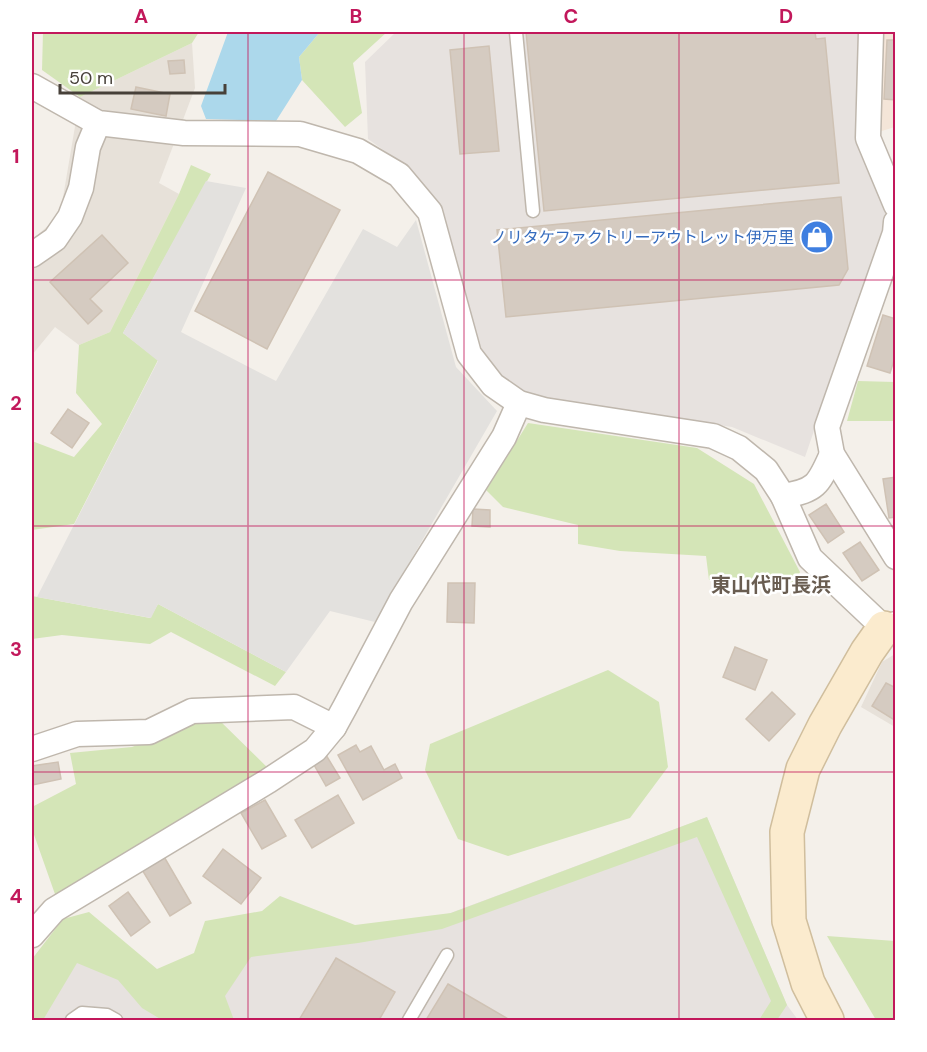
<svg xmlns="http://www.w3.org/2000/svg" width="927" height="1052" font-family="'DM Sans','Noto Sans JP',sans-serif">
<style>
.residential{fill:#e7e1d9}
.commercial{fill:#f4e5d8}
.industrial{fill:#e7e2df}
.green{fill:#d4e5b7}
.parking{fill:#e3e1de}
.water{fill:#acd8eb}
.building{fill:#d5cbc1;stroke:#cfc2b4;stroke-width:1.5}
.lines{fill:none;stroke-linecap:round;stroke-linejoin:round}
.lane-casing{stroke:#bfb7ad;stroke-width:15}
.street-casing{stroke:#bfb7ad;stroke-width:27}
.secondary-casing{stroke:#d0be9d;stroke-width:36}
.lane{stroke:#fff;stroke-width:12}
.street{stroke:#fff;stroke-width:24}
.secondary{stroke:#fbebce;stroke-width:33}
.grid{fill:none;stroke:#c2185b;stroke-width:1.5;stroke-opacity:0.55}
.labels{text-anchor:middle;stroke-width:5;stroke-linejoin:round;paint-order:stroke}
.shop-label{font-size:16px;fill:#366cbe;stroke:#fff;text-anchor:end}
.quarter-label{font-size:20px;font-weight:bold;fill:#695d51;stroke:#fff}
.neatline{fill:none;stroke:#c2185b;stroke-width:2}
.grid-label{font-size:20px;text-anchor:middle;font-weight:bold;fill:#c2185b}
</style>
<rect width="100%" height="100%" fill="#f4f0ea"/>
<g class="residential">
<path d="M192 43 195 88 159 183 179 194 110 332 79 345 55 327 32 355V240L60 215 80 97Z"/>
<path d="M895 654V727L861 707 882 662Z"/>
</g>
<path class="commercial" d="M878 32H895V127L875 133Z"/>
<g class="industrial">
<path d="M396 32H858L857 144 887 217 805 457 732 427 534 398 498 375 478 347 439 202 407 167 368 139 365 62Z"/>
<path d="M707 817 787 1005 798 1020H198L247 950 429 921Z"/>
<path d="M70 945 188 1020H32Z"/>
</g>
<g class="green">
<path d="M43 32H199L192 43 80 97 42 70Z"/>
<path d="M320 32H387L353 63 362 113 345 127 302 80 299 57Z"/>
<path d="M191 165 211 174 123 333 158 360 74 524 32 530V441L74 457 102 424 76 393 79 345 110 332 179 194Z"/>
<path d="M858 381 895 382V421H847Z"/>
<path d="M528 423 697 448 754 484 800 572 793 587 709 580 706 556 620 551 578 544V525L503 507 486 490Z"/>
<path d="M32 596 150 618 158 604 286 672 275 686 171 632 150 644 62 635 32 639Z"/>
<path d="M608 670 659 702 668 767 630 818 508 856 458 839 425 770 430 744Z"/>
<path d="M217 718 272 772 56 897 32 829V807L76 784 70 753 132 747 191 724Z"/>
<path d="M707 817 787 1005 777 1020H759L771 1001 697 837 442 929 358 943 251 957 225 996 234 1020H162L142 1008 118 980 77 963 43 1020H32V959L63 919 89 912 157 969 194 953 205 921 262 911 280 896 355 925 451 913Z"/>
<path d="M827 936 895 941V1020H876Z"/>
</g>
<path class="parking" d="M206 181 246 188 181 332 276 381 363 229 397 247 416 220 456 367 497 411 375 622 330 611 286 672 158 604 151 618 37 597 158 361 123 333Z"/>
<path class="water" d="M228 32H320L299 57 302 80 276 121 206 119 201 106Z"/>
<g class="building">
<path d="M526 32H815L816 39 825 38 839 183 544 211Z"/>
<path d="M887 40H896V100L884 99Z"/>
<path d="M489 46 499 151 460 154 450 50Z"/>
<path d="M184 60 185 73 170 74 168 61Z"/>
<path d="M136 87 170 94 166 116 131 109Z"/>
<path d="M268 172 340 210 267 349 195 311Z"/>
<path d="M841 197 848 269 839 285 506 317 497 230Z"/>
<path d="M102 235 128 263 90 299 102 311 88 324 50 282Z"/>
<path d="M883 315 896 319V354L890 373 867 366Z"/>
<path d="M68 409 89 423 72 448 51 433Z"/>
<path d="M896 477V517L889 518 883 479Z"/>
<path d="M826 504 844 532 828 543 809 515Z"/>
<path d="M473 509 490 510V527L472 526Z"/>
<path d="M860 542 879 570 862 581 843 553Z"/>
<path d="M448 583H475L474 623 447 622Z"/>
<path d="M735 647 767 660 755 690 723 677Z"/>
<path d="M886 683 896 688V721L872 706Z"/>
<path d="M772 692 795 714 769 741 746 719Z"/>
<path d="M356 745 360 752 371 746 384 770 395 764 402 778 363 800 338 755Z"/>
<path d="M326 755 340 778 326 786 313 763Z"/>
<path d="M58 762 61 779 32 785V766Z"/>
<path d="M338 795 354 823 312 848 295 820Z"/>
<path d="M265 800 286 836 262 849 241 813Z"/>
<path d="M223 849 261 878 241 904 203 876Z"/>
<path d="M163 855 191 903 170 916 141 868Z"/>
<path d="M128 892 150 922 131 936 109 906Z"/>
<path d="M336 958 395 992 379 1020H299Z"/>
<path d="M448 984 510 1020H426Z"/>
</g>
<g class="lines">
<defs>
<g id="lane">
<path d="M516 32 533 211"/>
<path d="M72 1020 82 1013 107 1015 116 1020"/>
<path d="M409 1020 447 955"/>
</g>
<g id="street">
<path d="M871 32 868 138 896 205"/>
<path d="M32 86 98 123 184 133 300 134 358 151 399 175 430 212 469 354 493 385 519 403 544 410 713 436 739 448 766 470 783 496 810 558 884 628 896 624"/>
<path d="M896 222 895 233 827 427 832 454 896 557"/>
<path d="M32 255 55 239 70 217 81 188 88 147 98 123"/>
<path d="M783 496C817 491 819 483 832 454"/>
<path d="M32 749 77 734 149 732 192 711 294 707 334 727"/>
<path d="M32 935 54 910 268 781 315 750 334 727 345 707 401 601 504 437 519 403"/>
</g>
<path id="secondary" d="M827 1020 808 983 789 921 787 832 803 769 825 725 867 652 884 628"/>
</defs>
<use href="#lane" class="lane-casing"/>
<use href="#street" class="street-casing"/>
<use href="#secondary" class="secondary-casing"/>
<use href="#lane" class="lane"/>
<use href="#street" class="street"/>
<use href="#secondary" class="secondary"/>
</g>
<path class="grid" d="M248 32V1020M464 32V1020M679 32V1020M32 280H896M32 526H896M32 772H896"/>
<defs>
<symbol id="shop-disc" viewBox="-11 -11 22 22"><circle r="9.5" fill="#3f7fe0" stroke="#fff"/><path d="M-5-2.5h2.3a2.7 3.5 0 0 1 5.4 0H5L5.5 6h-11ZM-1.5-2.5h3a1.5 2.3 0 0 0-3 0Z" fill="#fff"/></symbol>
</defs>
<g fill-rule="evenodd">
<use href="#shop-disc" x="798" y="218" width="38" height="38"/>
</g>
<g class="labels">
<g class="shop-label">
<text x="794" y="243">ノリタケファクトリーアウトレット伊万里</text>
</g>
<g class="quarter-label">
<text x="771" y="592">東山代町長浜</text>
</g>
</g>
<rect width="927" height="1052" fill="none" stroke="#ffffff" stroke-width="66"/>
<path d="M60 84v9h165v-9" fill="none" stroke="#474039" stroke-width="3"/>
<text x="69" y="84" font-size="18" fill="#474039" stroke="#ffffff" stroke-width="4.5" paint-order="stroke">50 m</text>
<rect x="33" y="33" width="861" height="986" class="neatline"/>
<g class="grid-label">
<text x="141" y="23">A</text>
<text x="356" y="23">B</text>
<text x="571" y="23">C</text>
<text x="786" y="23">D</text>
<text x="16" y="163">1</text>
<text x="16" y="410">2</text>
<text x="16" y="656">3</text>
<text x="16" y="903">4</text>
</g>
</svg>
